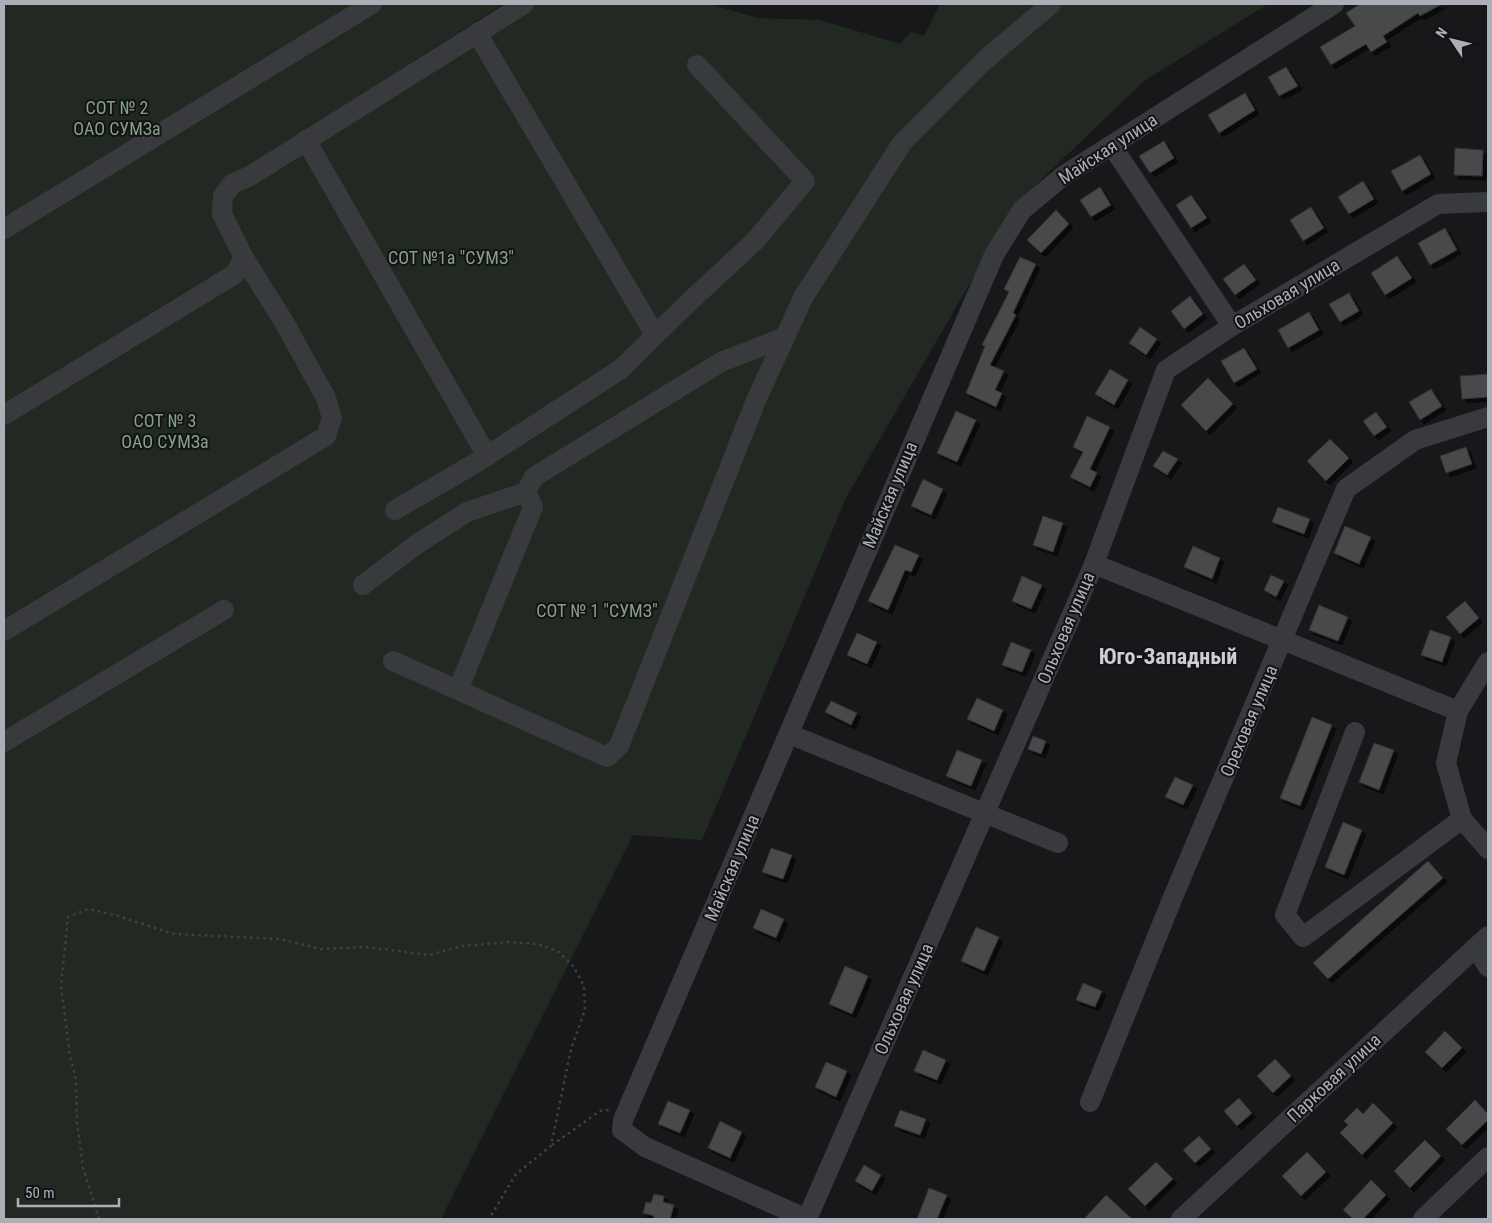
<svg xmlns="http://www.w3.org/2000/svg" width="1492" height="1223" font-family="'Roboto Condensed',sans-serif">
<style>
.green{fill:#222922}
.building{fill:#47484c;stroke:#323235;filter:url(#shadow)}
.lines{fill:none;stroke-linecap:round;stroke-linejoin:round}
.path{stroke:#3f4145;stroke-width:2.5;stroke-dasharray:2.5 4;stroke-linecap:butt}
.minor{stroke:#393a3e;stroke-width:20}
.labels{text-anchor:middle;stroke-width:4;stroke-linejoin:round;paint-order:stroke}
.park-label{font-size:18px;fill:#85a184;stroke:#131315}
.street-label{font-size:18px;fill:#abb0b8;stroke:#131315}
.district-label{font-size:22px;font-weight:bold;fill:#cccfd5;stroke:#131315}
</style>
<defs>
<filter id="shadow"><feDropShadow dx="4" dy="4" stdDeviation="0" flood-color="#0009"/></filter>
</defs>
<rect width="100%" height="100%" fill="#18181a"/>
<path class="green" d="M4 4H503L241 172 531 4H709L758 18 820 20 900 44 911 32 924 36 940 4H1268L1144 81 1015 205 846 498 702 840 633 835 441 1219H4Z"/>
<g class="building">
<path d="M1360 4H1442L1420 16 1418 13 1383 36 1387 42 1371 52 1366 44 1331 65 1320 47 1355 26 1346 13Z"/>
<path d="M1286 67 1298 86 1279 96 1268 77Z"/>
<path d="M1245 93 1255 110 1219 133 1208 115Z"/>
<path d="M1164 141 1174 158 1150 173 1139 156Z"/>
<path d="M1455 148 1483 150 1482 176 1454 175Z"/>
<path d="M1420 155 1431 174 1402 191 1391 171Z"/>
<path d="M1363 181 1374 199 1349 214 1338 197Z"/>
<path d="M1100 187 1111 205 1091 217 1080 200Z"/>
<path d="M1191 195 1207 218 1191 228 1176 205Z"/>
<path d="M1311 207 1324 228 1303 241 1290 220Z"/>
<path d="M1056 210 1069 224 1041 253 1027 240Z"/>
<path d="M1445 228 1457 250 1430 265 1418 243Z"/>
<path d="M1397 256 1412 278 1385 295 1371 273Z"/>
<path d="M1020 257 1036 264 1013 313 1016 315 990 365 1004 371 995 390 1002 393 996 407 966 393 985 346 982 345 1009 292 1004 289Z"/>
<path d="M1244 264 1256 280 1235 295 1223 279Z"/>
<path d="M1349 293 1359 311 1340 322 1329 304Z"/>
<path d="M1190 296 1203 314 1184 329 1171 311Z"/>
<path d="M1309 312 1319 330 1288 348 1278 330Z"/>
<path d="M1140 327 1157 339 1146 355 1129 343Z"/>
<path d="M1244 348 1257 369 1234 383 1221 361Z"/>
<path d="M1110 369 1128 380 1114 405 1095 394Z"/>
<path d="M1488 374V397L1462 399 1460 376Z"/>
<path d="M1208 378 1233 404 1206 431 1181 405Z"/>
<path d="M1431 389 1442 406 1420 420 1409 402Z"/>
<path d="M956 411 976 420 957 462 937 453Z"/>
<path d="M1376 412 1387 427 1374 436 1363 421Z"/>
<path d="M1087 416 1110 427 1090 469 1097 473 1090 487 1070 477 1083 452 1073 447Z"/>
<path d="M1330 439 1349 458 1326 481 1307 461Z"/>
<path d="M1466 447 1472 464 1446 473 1440 456Z"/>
<path d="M1163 451 1178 459 1167 475 1153 466Z"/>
<path d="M923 479 943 489 931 515 911 506Z"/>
<path d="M1278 507 1310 519 1304 534 1272 522Z"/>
<path d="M1043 516 1063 523 1053 552 1033 545Z"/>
<path d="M1345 526 1371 537 1359 564 1334 553Z"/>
<path d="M895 545 919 555 911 572 905 570 888 610 868 601Z"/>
<path d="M1193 546 1220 558 1212 579 1184 567Z"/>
<path d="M1271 575 1284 581 1276 597 1264 590Z"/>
<path d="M1022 576 1042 585 1031 609 1012 601Z"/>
<path d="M1465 601 1479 618 1460 634 1446 617Z"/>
<path d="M1319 605 1348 617 1338 641 1309 630Z"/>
<path d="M1430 630 1451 637 1442 662 1421 655Z"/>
<path d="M857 633 877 642 867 664 847 655Z"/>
<path d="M1011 642 1031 650 1022 672 1002 665Z"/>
<path d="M977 698 1003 710 994 731 967 719Z"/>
<path d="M831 701 857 713 851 725 825 712Z"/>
<path d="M1312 717 1332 725 1300 806 1280 798Z"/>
<path d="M1033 736 1046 741 1041 754 1028 749Z"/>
<path d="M1374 743 1394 750 1379 790 1359 782Z"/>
<path d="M957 750 982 760 971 786 946 776Z"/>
<path d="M1175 777 1193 785 1183 805 1165 797Z"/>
<path d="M1343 822 1362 830 1344 875 1325 867Z"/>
<path d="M771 848 792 855 783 879 762 872Z"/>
<path d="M1428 861 1443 878 1328 979 1313 963Z"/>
<path d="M761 909 784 919 776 938 753 928Z"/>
<path d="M976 927 999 937 984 971 961 961Z"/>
<path d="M845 966 868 976 852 1014 829 1004Z"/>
<path d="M1083 983 1102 991 1095 1007 1076 1000Z"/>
<path d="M1445 1031 1462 1048 1442 1068 1425 1052Z"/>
<path d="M923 1050 946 1060 937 1080 914 1071Z"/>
<path d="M1275 1059 1291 1076 1273 1093 1257 1076Z"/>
<path d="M826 1062 847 1071 836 1097 815 1087Z"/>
<path d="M1239 1098 1252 1113 1237 1126 1224 1111Z"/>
<path d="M1475 1100 1488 1114V1120L1462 1145 1446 1129Z"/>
<path d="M668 1101 690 1110 680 1133 658 1124Z"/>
<path d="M1373 1103 1393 1123 1362 1155 1340 1133 1348 1125 1344 1121 1357 1108 1363 1114Z"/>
<path d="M900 1110 926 1119 920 1135 894 1126Z"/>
<path d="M720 1121 742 1132 730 1158 708 1148Z"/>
<path d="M1199 1136 1211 1149 1195 1163 1183 1150Z"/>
<path d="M1425 1140 1441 1156 1410 1188 1394 1171Z"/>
<path d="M1307 1152 1326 1172 1301 1196 1282 1176Z"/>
<path d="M1156 1162 1173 1179 1145 1206 1128 1189Z"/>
<path d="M864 1165 881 1175 872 1191 855 1181Z"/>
<path d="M1371 1180 1386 1195 1363 1219H1353L1343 1210Z"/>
<path d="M929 1188 947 1195 937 1219H917Z"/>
<path d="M654 1194 664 1196 663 1202 674 1205 670 1219H653L654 1216 643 1213 646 1202 651 1203Z"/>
<path d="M1106 1195 1132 1219H1084Z"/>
</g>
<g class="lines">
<g class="path">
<path d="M552 1145 600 1111 609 1110"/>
<path d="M99 1219 83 1168 77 1122 76 1079 70 1056 61 986 68 917 88 909 115 915 174 934 280 939 321 949 367 947 429 955 461 946 510 942 538 944 559 952 574 967 584 986 585 1010 571 1049 551 1146 516 1174 489 1219"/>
</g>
<g class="minor">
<path d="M477 33 655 335"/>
<path d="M306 140 487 456"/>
<path d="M1112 146 1232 326"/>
<path d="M4 229 372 4"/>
<path d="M4 415 235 274 244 258"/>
<path d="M395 510 479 461 621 369 687 304 755 241 805 181 697 65"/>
<path d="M1094 564 1458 711"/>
<path d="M363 585 417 544 467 512 526 492 534 477 721 362 785 337"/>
<path d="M4 631 326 436 332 418 326 398 284 322 244 258 222 214 223 196 232 184 250 176 524 4"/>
<path d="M393 661 607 757 619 746 757 398 804 296 902 143 985 60 1051 4"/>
<path d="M1488 662 1458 711 1446 763 1462 819 1488 849"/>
<path d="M458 690 533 507 526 492"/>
<path d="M1355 732 1285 915 1303 937 1462 819"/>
<path d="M789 734 1058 843"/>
<path d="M4 742 224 610"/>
<path d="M1476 948 1488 967"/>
<path d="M1090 1102 1173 897 1346 489 1415 440 1488 417"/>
<path d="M807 1219 645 1147 622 1130 623 1120 994 255 1022 210 1063 176 1334 4"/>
<path d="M807 1219 1094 564 1166 370 1232 326 1438 204 1488 202"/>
<path d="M1181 1219 1488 936"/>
<path d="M1423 1219 1488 1157"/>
</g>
</g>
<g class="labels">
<g class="park-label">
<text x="117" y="114">СОТ № 2<tspan x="117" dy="21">ОАО СУМЗа</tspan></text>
<text x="451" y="264">СОТ №1а "СУМЗ"</text>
<text x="165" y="427">СОТ № 3<tspan x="165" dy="21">ОАО СУМЗа</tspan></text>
<text x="597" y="617">СОТ № 1 "СУМЗ"</text>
</g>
<g class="street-label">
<text transform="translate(1108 149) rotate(-33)" y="6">Майская улица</text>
<text transform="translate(1287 294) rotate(-31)" y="6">Ольховая улица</text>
<text transform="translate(890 495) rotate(-67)" y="6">Майская улица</text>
<text transform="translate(1066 628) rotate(-67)" y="6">Ольховая улица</text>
<text transform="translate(1249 721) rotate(-67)" y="6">Ореховая улица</text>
<text transform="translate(732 868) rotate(-67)" y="6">Майская улица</text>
<text transform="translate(904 999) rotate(-66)" y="6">Ольховая улица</text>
<text transform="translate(1334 1078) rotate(-43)" y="6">Парковая улица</text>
</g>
<g class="district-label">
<text x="1168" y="664">Юго-Западный</text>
</g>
</g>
<rect width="1492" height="1223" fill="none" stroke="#abb0b8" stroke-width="10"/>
<g transform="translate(1452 40) rotate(305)" stroke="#131315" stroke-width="4" paint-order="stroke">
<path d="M0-4L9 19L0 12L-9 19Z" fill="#abb0b8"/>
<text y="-8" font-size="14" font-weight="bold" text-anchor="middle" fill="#abb0b8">N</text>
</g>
<path d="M18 1198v8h101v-8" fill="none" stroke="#abb0b8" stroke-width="2.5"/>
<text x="25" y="1198" font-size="15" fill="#abb0b8" stroke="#131315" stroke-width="4" paint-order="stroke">50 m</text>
</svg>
